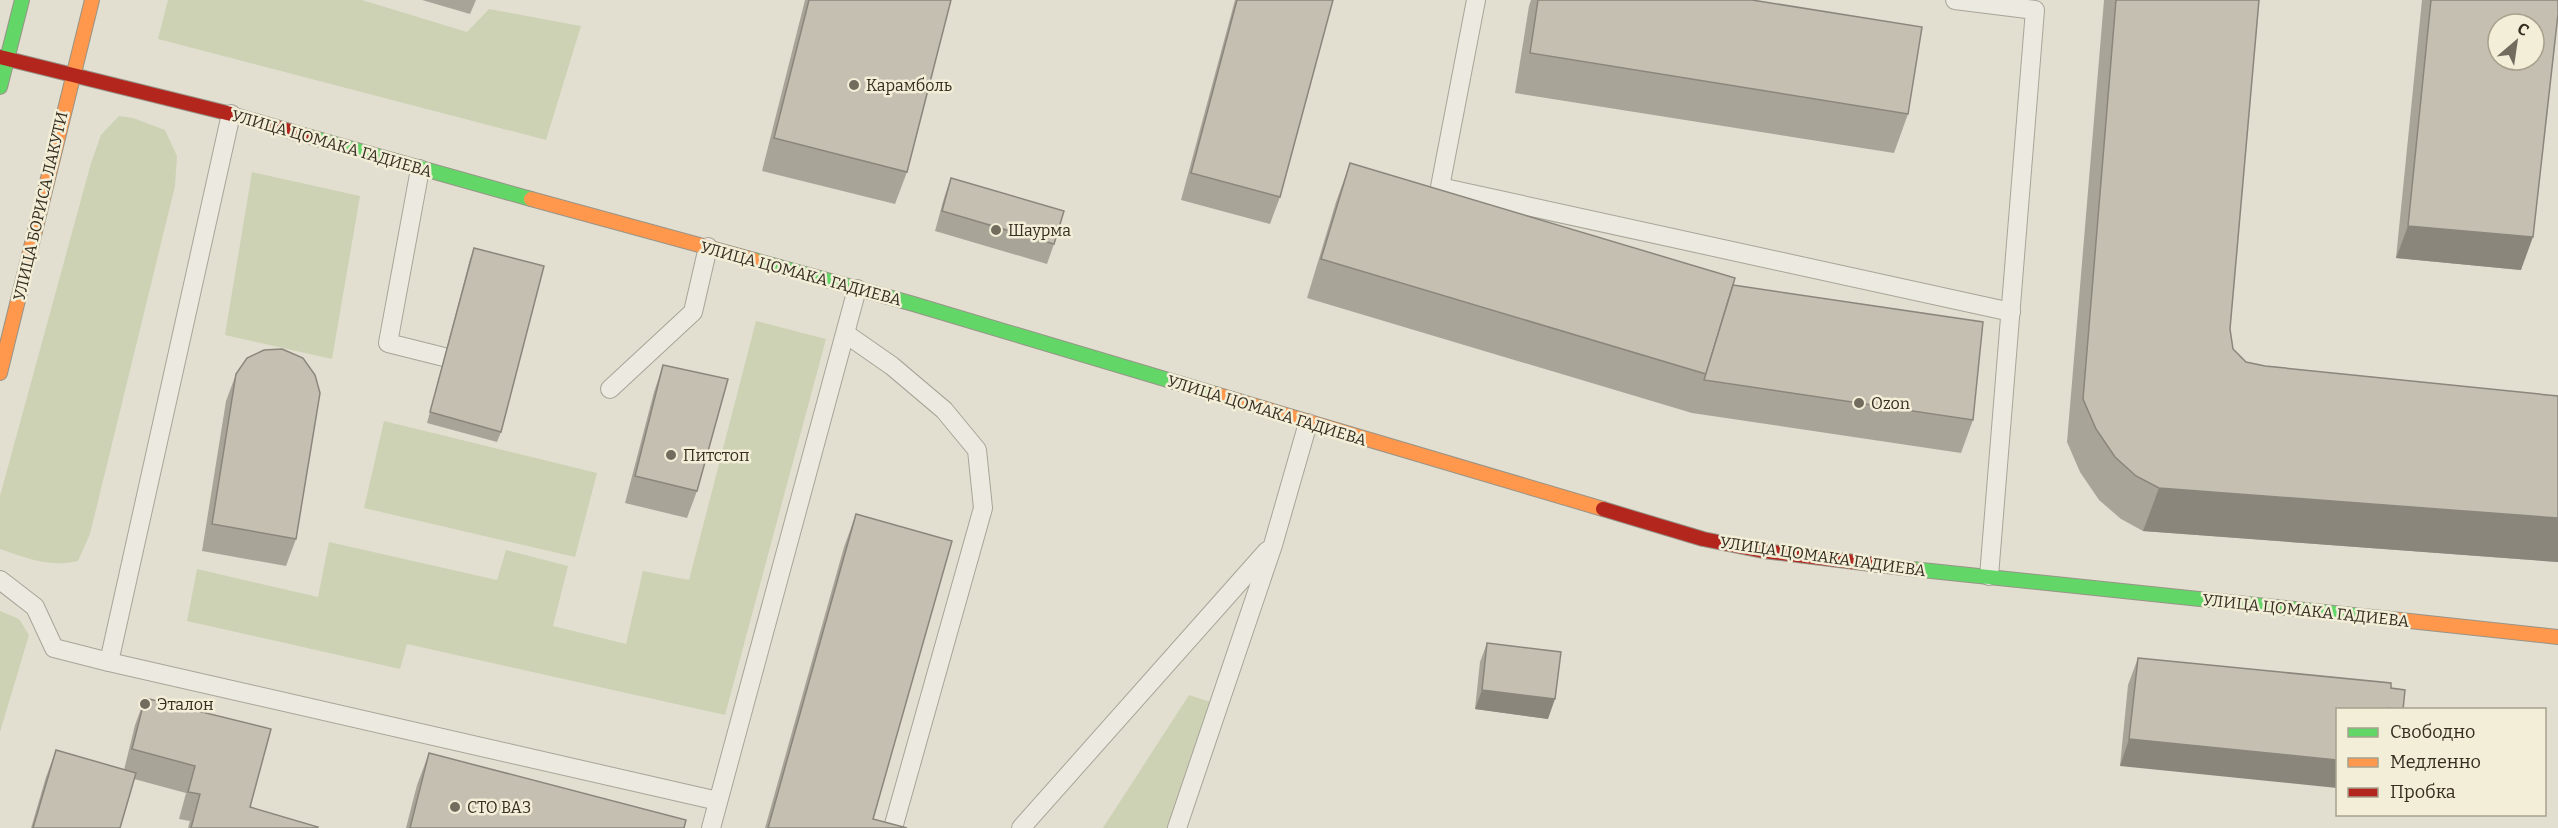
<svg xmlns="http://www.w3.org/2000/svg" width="2558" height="828" font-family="Bitter,serif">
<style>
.green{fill:#cdd2b4}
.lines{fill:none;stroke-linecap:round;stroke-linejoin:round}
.lane-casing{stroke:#a8a498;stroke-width:20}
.fast-casing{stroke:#979488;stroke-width:16}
.slow-casing{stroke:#979488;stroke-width:16}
.jam-casing{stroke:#979488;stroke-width:16}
.lane{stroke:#ebe9e0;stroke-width:18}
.fast{stroke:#63d668;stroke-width:14}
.slow{stroke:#ff974d;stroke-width:14}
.jam{stroke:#b3261e;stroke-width:14}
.wall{fill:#a9a498}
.shaded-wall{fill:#8a867c}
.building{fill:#c5bfb1;stroke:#8a867c;stroke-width:1.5;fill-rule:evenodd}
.poi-dot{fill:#726c5e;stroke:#f2eed7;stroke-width:2}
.labels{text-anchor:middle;stroke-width:5;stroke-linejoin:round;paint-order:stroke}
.poi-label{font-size:16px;fill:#362e21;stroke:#f2eed7;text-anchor:start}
.street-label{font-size:16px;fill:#362e21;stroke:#f2eed7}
</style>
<rect width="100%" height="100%" fill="#e2dfd0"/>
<g class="green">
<path d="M168 0H362L467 32 489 9 581 26 546 140 158 39Z"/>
<path d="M119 116 133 118 165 130 177 156 175 186 90 534 78 561C51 568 26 558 0 549V496L91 163 101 135Z"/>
<path d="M252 172 360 196 332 359 225 335Z"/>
<path d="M756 321 826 339 725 715 407 644 400 669 187 621 197 569 318 597 329 542 497 580 506 550 568 566 553 626 626 644 643 571 689 580Z"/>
<path d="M384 421 597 473 575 557 364 508Z"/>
<path d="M0 611 19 619 29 635 0 732Z"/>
<path d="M1189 695 1217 704 1170 828H1103Z"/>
</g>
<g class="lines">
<defs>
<g id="lane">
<path d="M1476 0 1440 187 2011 312"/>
<path d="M1955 0 2035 10 1989 576"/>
<path d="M231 114 109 662 718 801"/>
<path d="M420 169 388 343 444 357"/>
<path d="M846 334 892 366 944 410 977 450 983 508 893 828"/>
<path d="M610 389 693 312 708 247"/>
<path d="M0 580 35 607 54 648 109 662"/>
<path d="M711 828 857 289"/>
<path d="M1021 828 1267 551"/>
<path d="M1177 828 1273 545 1308 423"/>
</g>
<g id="fast">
<path d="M0 87 22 0"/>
<path d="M310 137 531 199"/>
<path d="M754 260 910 303 1215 394"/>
<path d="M1912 569 2391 619"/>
</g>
<g id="slow">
<path d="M531 199 754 260"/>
<path d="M0 373 92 0"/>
<path d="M1215 394 1603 509"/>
<path d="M2391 619 2558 637"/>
</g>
<g id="jam">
<path d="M0 57 231 114 310 137"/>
<path d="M1603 509 1703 539 1763 551 1912 569"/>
</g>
</defs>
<use href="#lane" class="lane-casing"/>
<use href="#fast" class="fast-casing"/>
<use href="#slow" class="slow-casing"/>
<use href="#jam" class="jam-casing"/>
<use href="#lane" class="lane"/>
<use href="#fast" class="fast"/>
<use href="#slow" class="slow"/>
<use href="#jam" class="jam"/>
</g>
<g class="wall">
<path d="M422 0H476L470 14Z"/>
<path d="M805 0H951L907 172 895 204 762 171Z"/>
<path d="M1235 0H1333L1280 197 1270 224 1181 200Z"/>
<path d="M1531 0H1752L1908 114 1894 153 1515 93 1529 6Z"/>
<path d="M2104 0H2259L2230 329 2233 349 2246 362 2265 366 2558 396V562L2143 531 2121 519 2099 500 2080 472 2067 442Z"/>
<path d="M2422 0H2558L2521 270 2396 258Z"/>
<path d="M1350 163 1733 285 1973 420 1961 453 1692 413 1307 298 1336 202Z"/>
<path d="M951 178 1054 244 1047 264 935 231 944 198Z"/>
<path d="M474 248 501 432 497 442 427 423 470 259Z"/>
<path d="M663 365 697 491 687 518 625 503 654 392Z"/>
<path d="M236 374 296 539 286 566 202 551 226 401Z"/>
<path d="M856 514 873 819 907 828H765L844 547Z"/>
<path d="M1487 643 1548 719 1475 709 1480 662Z"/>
<path d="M2138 658 2391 683 2120 766 2128 685Z"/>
<path d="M145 698 250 807 317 828H188L190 821 179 819 186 793 134 779 120 828H31L46 777 56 750 124 770 135 725Z"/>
<path d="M429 753 684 828H406L417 785Z"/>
</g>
<g class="shaded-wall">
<path d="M2408 226 2533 237 2521 270 2396 258Z"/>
<path d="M2159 488 2558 518V562L2143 531Z"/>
<path d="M1482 690 1555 699 1548 719 1475 709Z"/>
<path d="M2129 739 2337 760V788L2120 766Z"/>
</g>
<g class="building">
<path d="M809 0H951L907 172 774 138Z"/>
<path d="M1237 0H1333L1280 197 1191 173Z"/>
<path d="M1538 0H1752L1922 27 1908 114 1530 53Z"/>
<path d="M2116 0H2259L2230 329 2233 349 2246 362 2265 366 2558 396V518L2159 488 2136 476 2115 457 2096 429 2083 399Z"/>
<path d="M2431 0H2558V14L2533 237 2408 226ZM2498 24H2534V60H2498Z"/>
<path d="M1350 163 1735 278 1706 374 1321 259Z"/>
<path d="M951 178 1064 211 1054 244 942 211Z"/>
<path d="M474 248 544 266 501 432 430 412Z"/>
<path d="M1733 285 1983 322 1973 420 1704 380Z"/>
<path d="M282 349 303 358 315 375 320 393 296 539 212 524 236 374 247 358 264 350Z"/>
<path d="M663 365 728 379 697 491 635 476Z"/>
<path d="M856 514 952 541 873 819 907 828H768Z"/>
<path d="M1487 643 1561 652 1555 699 1482 690Z"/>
<path d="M2138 658 2391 683V688L2405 690 2403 710 2388 708V710H2337V760L2129 739Z"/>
<path d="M145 698 271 729 250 807 318 827 317 828H191L200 794 188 792 195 766 132 749Z"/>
<path d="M56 750 136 773 120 828H33Z"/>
<path d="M429 753 686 820 684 828H410Z"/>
</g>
<g class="poi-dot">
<circle cx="854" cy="85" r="6"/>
<circle cx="996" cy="230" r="6"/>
<circle cx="1859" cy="403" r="6"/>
<circle cx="671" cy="455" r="6"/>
<circle cx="145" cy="704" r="6"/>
<circle cx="455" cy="807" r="6"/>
</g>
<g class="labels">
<g class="poi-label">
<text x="866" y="91">Карамболь</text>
<text x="1008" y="236">Шаурма</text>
<text x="1871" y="409">Ozon</text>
<text x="683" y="461">Питстоп</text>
<text x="157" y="710">Эталон</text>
<text x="467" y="813">СТО ВАЗ</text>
</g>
<g class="street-label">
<text transform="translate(332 143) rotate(16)" y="6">УЛИЦА ЦОМАКА ГАДИЕВА</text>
<text transform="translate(40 206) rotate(-77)" y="6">УЛИЦА БОРИСА ЛАКУТИ</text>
<text transform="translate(801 273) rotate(15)" y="6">УЛИЦА ЦОМАКА ГАДИЕВА</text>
<text transform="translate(1267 410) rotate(17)" y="6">УЛИЦА ЦОМАКА ГАДИЕВА</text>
<text transform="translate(1823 556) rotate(8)" y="6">УЛИЦА ЦОМАКА ГАДИЕВА</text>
<text transform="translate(2306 610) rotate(6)" y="6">УЛИЦА ЦОМАКА ГАДИЕВА</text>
</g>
</g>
<rect x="2336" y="708" width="210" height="108" fill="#f2eed7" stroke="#a7a18e" stroke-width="1.5"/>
<rect x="2348" y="728" width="30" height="9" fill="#63d668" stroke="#a7a18e" stroke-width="1.5"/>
<text x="2390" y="738" font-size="18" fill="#362e21">Свободно</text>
<rect x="2348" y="758" width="30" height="9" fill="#ff974d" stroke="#a7a18e" stroke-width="1.5"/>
<text x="2390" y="768" font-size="18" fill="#362e21">Медленно</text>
<rect x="2348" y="788" width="30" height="9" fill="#b3261e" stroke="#a7a18e" stroke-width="1.5"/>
<text x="2390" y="798" font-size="18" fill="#362e21">Пробка</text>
<g transform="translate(2516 42) rotate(29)"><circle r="28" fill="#f2eed7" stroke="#a7a18e" stroke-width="1.5"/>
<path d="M0-4.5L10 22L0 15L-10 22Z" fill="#726c5e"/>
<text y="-9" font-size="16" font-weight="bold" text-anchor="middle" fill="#362e21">С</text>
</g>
</svg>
